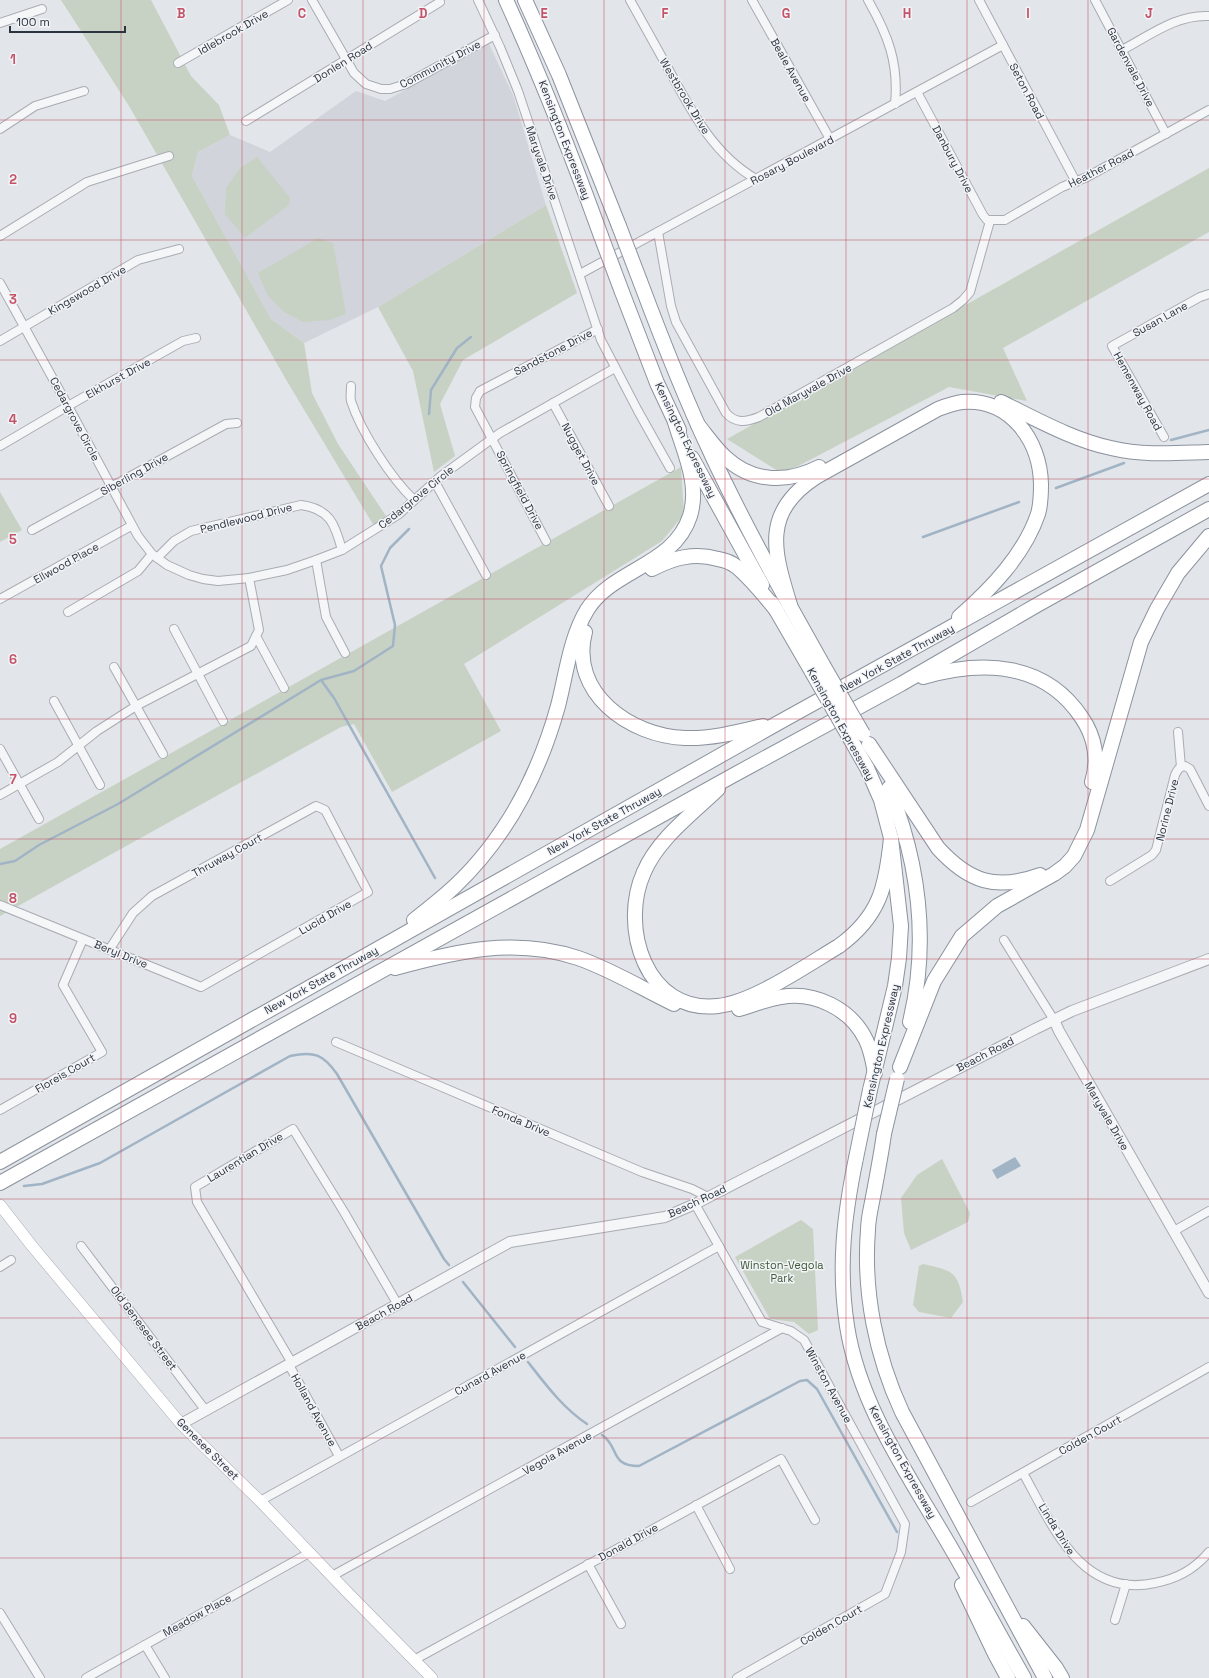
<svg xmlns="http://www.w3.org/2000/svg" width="1209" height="1678" font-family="'Space Grotesk',sans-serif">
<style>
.built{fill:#d1d4db}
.green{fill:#c8d2c4}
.water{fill:#a1b4c6}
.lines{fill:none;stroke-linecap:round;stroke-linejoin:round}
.stream{stroke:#a1b4c6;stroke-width:2.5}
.minor-casing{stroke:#a8acb3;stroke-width:10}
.tertiary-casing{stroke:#a8acb3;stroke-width:12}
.secondary-casing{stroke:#a8acb3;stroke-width:12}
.motorway-casing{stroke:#8b939f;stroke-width:16}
.minor{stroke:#f5f6f8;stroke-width:8}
.tertiary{stroke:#f5f6f8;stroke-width:10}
.secondary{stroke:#fff;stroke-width:11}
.motorway{stroke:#fff;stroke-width:14}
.motorway-bridge-casing{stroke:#8b939f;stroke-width:16;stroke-linecap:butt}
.motorway-bridge{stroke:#fff;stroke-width:14}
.grid{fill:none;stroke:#c35368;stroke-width:1;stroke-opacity:0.55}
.labels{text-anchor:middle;stroke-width:3;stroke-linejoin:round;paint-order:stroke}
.street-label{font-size:11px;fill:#2c3440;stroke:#f2f4f7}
.park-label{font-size:11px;fill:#415a3a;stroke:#f2f4f7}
.grid-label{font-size:13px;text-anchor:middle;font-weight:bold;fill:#c35368;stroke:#f2f4f7;stroke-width:3;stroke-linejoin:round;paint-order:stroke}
</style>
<rect width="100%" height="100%" fill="#e2e5e9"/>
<path class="built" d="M489 44 513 95 546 205 378 307 304 343 271 319 192 176 198 152 230 135 270 152 356 91 385 101Z"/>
<g class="green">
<path d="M61 0H151L191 76 219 105 230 135 198 152 192 176 271 319 304 343 312 393 338 444 386 516 374 526 288 383 129 106Z"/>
<path d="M257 157 290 198 289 205 245 238 225 214 226 188 240 168Z"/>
<path d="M1209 168V232L1003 348 1027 401 949 387 783 474 727 439Z"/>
<path d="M546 205 577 293 463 360 440 404 455 456 434 472 413 371 378 307Z"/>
<path d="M318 238 333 243 346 314 330 320 303 322 284 312 267 294 258 273Z"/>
<path d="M681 467 684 514 662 541 464 664 501 731 392 792 354 724 341 727 0 916V849Z"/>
<path d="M0 492 22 530 0 542Z"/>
<path d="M942 1159 970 1213 968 1222 911 1250 904 1233 901 1198 917 1175Z"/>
<path d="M801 1220 813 1229 818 1330 809 1334 794 1322 770 1319 735 1257Z"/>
<path d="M923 1264C952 1271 958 1270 963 1302L951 1318 919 1312 913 1305 919 1266Z"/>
</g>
<path class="water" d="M1015 1157 1021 1166 997 1179 992 1170Z"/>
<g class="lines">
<g class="stream">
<path d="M429 414 431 390 457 348 471 337"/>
<path d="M1171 440 1209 430"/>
<path d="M1056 488 1124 463"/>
<path d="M923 537 1019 502"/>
<path d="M321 680 334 698 435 878"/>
<path d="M0 864 15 861 39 845 118 804 321 680 354 671 393 646 395 625 381 566 390 548 409 529"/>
<path d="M24 1186 42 1184 100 1163 290 1056C314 1051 323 1054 337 1074L444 1259 449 1265"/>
<path d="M463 1282 515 1347"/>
<path d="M528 1362C546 1385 563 1408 587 1424"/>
<path d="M602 1435C620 1447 609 1466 639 1466L800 1381 807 1380 817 1389 897 1532"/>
</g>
<defs>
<g id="minor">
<path d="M312 0 354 73 366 84 381 89H390L406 84 495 35"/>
<path d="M478 0 500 47 518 91 601 340 638 411 670 468"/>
<path d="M630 0C643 23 656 47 669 70 691 111 714 155 756 179"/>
<path d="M752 0 830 139"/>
<path d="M868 0C888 35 899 63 895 104"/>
<path d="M979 0 1076 182"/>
<path d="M1095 0 1166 134"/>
<path d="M0 23 42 9"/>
<path d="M1122 50C1149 36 1177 14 1209 16"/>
<path d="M178 63 288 0"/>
<path d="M917 92 983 215 987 220H1005L1062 187 1087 177 1209 110"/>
<path d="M246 121 440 2"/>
<path d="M0 129 35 106 84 91"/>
<path d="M658 232 671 306 676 322 726 413C736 424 746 422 759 417L953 308 963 300 970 292 990 221"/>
<path d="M0 236 87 182 169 156"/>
<path d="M580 274 1003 45"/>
<path d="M0 283 68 406 138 536 152 554 167 565 189 575 203 579 218 581 249 578 287 570 316 560 342 550 399 514 441 476 500 433 615 368"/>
<path d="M0 341 138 260 179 249"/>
<path d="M351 386C351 391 350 397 351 401 361 432 391 478 414 500"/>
<path d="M553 403 609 506"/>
<path d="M1164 437 1112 346 1200 297 1209 294"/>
<path d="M0 446 68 406 183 341 196 338"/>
<path d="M435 482 486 575"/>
<path d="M32 530 226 424 237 423"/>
<path d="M546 541 475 407 476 398 480 391 598 329"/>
<path d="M157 558 174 541 191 531 301 505C330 509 335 524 342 550"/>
<path d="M316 560 326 617 345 653"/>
<path d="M0 599 131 526"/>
<path d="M68 612 138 571 152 554"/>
<path d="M174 629 223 721"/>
<path d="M256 636 284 688"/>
<path d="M114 667 163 754"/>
<path d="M54 701 100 785"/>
<path d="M1178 732 1181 767"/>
<path d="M0 749 39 819"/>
<path d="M0 795 58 762 97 731 136 706 251 646 259 630 249 578"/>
<path d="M1110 881 1152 855 1156 850 1175 775C1178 769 1179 767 1185 766L1190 769 1209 806"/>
<path d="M0 905 201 987 368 892 325 810 316 806 152 896 133 913 109 950"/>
<path d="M1004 940 1054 1020"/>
<path d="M336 1042 642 1172 692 1189 708 1197"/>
<path d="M0 1110 102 1052 63 985 83 939"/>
<path d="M695 1204 762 1322 791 1331 804 1340 905 1524 901 1552 885 1594 737 1678"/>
<path d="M1174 1231 1209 1211"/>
<path d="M81 1246 206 1411"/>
<path d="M0 1267 11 1260"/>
<path d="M292 1363 197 1202 195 1187 293 1129 344 1212 398 1305"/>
<path d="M289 1365 339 1456"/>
<path d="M1023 1473C1052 1524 1080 1599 1155 1583 1177 1579 1195 1569 1209 1552"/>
<path d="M260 1501 719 1246"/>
<path d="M971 1502 1209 1367"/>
<path d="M696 1505 730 1569"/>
<path d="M588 1564 621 1624"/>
<path d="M332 1576 782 1328"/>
<path d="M0 1613 40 1678"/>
<path d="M1115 1620 1126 1584"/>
<path d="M145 1645 165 1678"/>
<path d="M414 1660 781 1459 815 1520"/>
<path d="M86 1678 309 1553"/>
</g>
<g id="tertiary">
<path d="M1054 1020 1059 1031 1209 1293"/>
<path d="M181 1424 510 1242 665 1217 695 1204 1035 1029 1072 1011 1209 959"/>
</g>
<path id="secondary" d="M0 1205 32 1246 181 1424 260 1501 349 1594 432 1678"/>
<g id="motorway">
<path d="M506 0C541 77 572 156 601 236"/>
<path d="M525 0 559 75 619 226"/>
<path d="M640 281C661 337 683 394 709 449 743 523 783 594 823 665"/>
<path d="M622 292 657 383 679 430"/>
<path d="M1001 402C1036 419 1073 440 1111 448 1144 456 1176 453 1209 452"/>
<path d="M698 425C707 436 715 448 726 458 753 483 788 483 819 467"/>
<path d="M692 458 762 585"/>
<path d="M652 569C673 558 694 552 718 559 724 560 732 563 737 567 752 580 765 596 777 611"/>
<path d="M772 603 812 672"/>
<path d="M790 605C774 552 761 513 816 477L938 409C946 406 954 403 962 402 1010 398 1040 440 1041 484 1041 493 1041 504 1038 514 1024 555 991 589 959 617"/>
<path d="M585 632C569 693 630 736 685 738 711 739 738 732 763 726"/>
<path d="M923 677C983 660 1045 662 1082 718 1095 737 1099 760 1092 782"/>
<path d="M851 740 867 768 881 800 891 838 901 926 899 958 895 986 870 1090"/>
<path d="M869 744 938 848C969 882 996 891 1040 875"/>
<path d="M889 788C919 863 929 943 910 1022"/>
<path d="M718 789C692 814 658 839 644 872 619 927 646 1014 718 1006 754 1002 807 965 839 946 880 916 886 887 891 838"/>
<path d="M414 920C427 910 441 899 454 887 506 838 539 774 558 706 566 675 570 638 587 610 612 569 674 566 690 516 700 484 684 453 675 422"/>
<path d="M395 968C457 951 515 937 578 958 610 969 643 989 674 1004"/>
<path d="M739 1009C753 1005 767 999 781 997 815 991 851 1009 866 1040 871 1050 873 1062 875 1073"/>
<path d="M900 1067 934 981 962 936 997 906 1054 874 1065 866 1074 856 1087 830 1141 642 1157 609 1178 573 1209 536"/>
<path d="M884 1134C881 1155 877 1176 873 1197 871 1208 868 1219 868 1230 863 1292 876 1356 902 1412L1045 1678"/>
<path d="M856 1158C844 1216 838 1267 847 1326 859 1403 905 1470 944 1536 972 1583 997 1631 1024 1678"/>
<path d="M0 1162 778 723 1209 484"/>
<path d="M0 1183 732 776 901 684 1037 605 1209 509"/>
<path d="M962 1585 995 1654 1008 1678"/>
<path d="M1023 1626 1056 1668 1062 1678"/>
</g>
</defs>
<use href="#minor" class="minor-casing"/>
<use href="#tertiary" class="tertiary-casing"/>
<use href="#secondary" class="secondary-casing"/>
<use href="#motorway" class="motorway-casing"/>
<use href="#minor" class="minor"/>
<use href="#tertiary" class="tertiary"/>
<use href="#secondary" class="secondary"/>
<use href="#motorway" class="motorway"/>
<defs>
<g id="motorway-bridge">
<path d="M619 226 640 281"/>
<path d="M601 236 622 292"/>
<path d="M823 665 863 734"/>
<path d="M812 672 851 740"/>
<path d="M884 1134 897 1079"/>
<path d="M856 1158 870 1090"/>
</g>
</defs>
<use href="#motorway-bridge" class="motorway-bridge-casing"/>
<use href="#motorway-bridge" class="motorway-bridge"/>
</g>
<path class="grid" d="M121 0V1678M242 0V1678M363 0V1678M484 0V1678M604 0V1678M725 0V1678M846 0V1678M967 0V1678M1088 0V1678M0 120H1209M0 240H1209M0 360H1209M0 479H1209M0 599H1209M0 719H1209M0 839H1209M0 959H1209M0 1079H1209M0 1199H1209M0 1318H1209M0 1438H1209M0 1558H1209"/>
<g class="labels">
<g class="street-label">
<text transform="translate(233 32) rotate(-30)" y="4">Idlebrook Drive</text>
<text transform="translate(343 62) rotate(-32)" y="4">Donlen Road</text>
<text transform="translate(440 64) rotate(-28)" y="4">Community Drive</text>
<text transform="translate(1131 67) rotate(62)" y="4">Gardenvale Drive</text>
<text transform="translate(791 70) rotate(61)" y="4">Beale Avenue</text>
<text transform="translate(1027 91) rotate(62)" y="4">Seton Road</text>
<text transform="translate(685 96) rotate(59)" y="4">Westbrook Drive</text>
<text transform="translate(565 140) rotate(69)" y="4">Kensington Expressway</text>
<text transform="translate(953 159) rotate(62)" y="4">Danbury Drive</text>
<text transform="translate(792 160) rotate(-28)" y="4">Rosary Boulevard</text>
<text transform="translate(542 163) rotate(71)" y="4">Maryvale Drive</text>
<text transform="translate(1101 168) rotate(-27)" y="4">Heather Road</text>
<text transform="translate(87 290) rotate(-30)" y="4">Kingswood Drive</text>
<text transform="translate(1160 319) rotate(-29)" y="4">Susan Lane</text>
<text transform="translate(553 352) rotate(-28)" y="4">Sandstone Drive</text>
<text transform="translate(118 378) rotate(-29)" y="4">Elkhurst Drive</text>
<text transform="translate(808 390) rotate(-29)" y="4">Old Maryvale Drive</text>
<text transform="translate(1138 391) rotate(61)" y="4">Hemenway Road</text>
<text transform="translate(75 419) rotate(62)" y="4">Cedargrove Circle</text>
<text transform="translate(686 440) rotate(64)" y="4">Kensington Expressway</text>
<text transform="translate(581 454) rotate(62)" y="4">Nugget Drive</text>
<text transform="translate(134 474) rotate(-29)" y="4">Siberling Drive</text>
<text transform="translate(520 490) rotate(62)" y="4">Springfield Drive</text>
<text transform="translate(416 497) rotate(-39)" y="4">Cedargrove Circle</text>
<text transform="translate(246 518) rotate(-14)" y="4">Pendlewood Drive</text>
<text transform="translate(66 563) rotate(-29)" y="4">Ellwood Place</text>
<text transform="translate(897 658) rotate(-29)" y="4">New York State Thruway</text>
<text transform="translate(841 724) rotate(61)" y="4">Kensington Expressway</text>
<text transform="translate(1167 810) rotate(-76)" y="4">Norine Drive</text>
<text transform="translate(604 821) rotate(-29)" y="4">New York State Thruway</text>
<text transform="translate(227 855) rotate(-29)" y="4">Thruway Court</text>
<text transform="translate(325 917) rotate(-30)" y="4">Lucid Drive</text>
<text transform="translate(121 954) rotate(22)" y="4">Beryl Drive</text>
<text transform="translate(321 980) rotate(-29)" y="4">New York State Thruway</text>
<text transform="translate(881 1046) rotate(-77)" y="4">Kensington Expressway</text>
<text transform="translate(985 1054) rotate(-27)" y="4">Beach Road</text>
<text transform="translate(65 1073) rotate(-30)" y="4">Floreis Court</text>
<text transform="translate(1107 1116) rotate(60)" y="4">Maryvale Drive</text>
<text transform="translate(521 1121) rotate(23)" y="4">Fonda Drive</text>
<text transform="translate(245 1157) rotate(-31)" y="4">Laurentian Drive</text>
<text transform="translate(697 1201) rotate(-25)" y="4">Beach Road</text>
<text transform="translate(384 1312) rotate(-29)" y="4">Beach Road</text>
<text transform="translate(144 1328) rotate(53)" y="4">Old Genesee Street</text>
<text transform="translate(490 1373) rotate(-29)" y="4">Cunard Avenue</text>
<text transform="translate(829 1385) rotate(61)" y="4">Winston Avenue</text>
<text transform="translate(314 1410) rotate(61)" y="4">Holland Avenue</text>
<text transform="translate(1090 1435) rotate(-29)" y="4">Colden Court</text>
<text transform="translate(208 1449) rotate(45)" y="4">Genesee Street</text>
<text transform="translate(557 1453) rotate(-29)" y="4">Vegola Avenue</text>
<text transform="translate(903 1462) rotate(61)" y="4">Kensington Expressway</text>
<text transform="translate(1057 1529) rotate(58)" y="4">Linda Drive</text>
<text transform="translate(628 1542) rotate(-29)" y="4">Donald Drive</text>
<text transform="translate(197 1615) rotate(-29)" y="4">Meadow Place</text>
<text transform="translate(831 1625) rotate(-30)" y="4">Colden Court</text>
</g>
<g class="park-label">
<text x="782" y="1269">Winston-Vegola<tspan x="782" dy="13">Park</tspan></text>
</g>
</g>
<g class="grid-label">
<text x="181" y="18">B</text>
<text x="302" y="18">C</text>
<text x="423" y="18">D</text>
<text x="544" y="18">E</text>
<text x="665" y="18">F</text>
<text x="786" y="18">G</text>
<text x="907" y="18">H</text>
<text x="1028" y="18">I</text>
<text x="1149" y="18">J</text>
<text x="13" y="64">1</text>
<text x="13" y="184">2</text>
<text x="13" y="304">3</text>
<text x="13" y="424">4</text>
<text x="13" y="544">5</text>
<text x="13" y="664">6</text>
<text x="13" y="784">7</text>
<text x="13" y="903">8</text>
<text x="13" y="1023">9</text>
</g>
<path d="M10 26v6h115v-6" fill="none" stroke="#2c3440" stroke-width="2"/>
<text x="16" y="26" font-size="12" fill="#2c3440" stroke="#f2f4f7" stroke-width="3" paint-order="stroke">100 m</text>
</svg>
